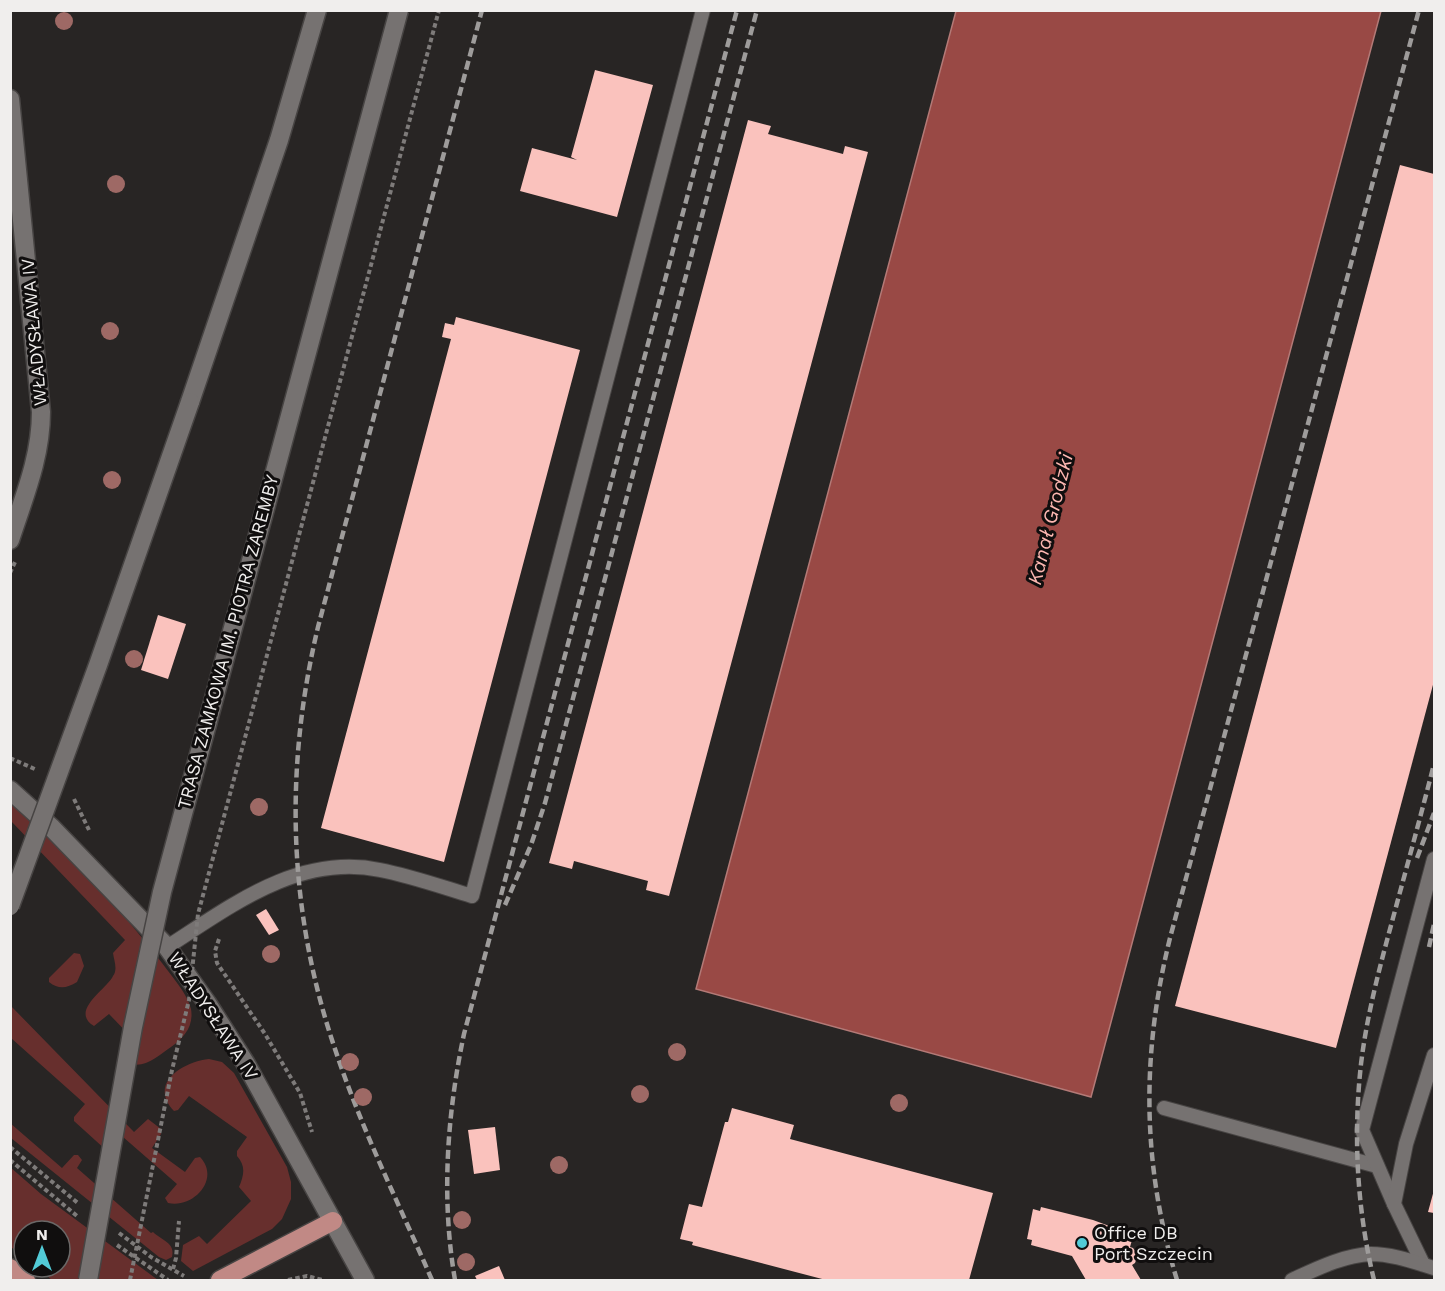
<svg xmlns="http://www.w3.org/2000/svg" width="1445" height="1291" font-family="'Work Sans',sans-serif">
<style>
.green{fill:#672f2d}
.water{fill:#994945;stroke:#b37a77;stroke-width:1.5}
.building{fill:#fac2bd}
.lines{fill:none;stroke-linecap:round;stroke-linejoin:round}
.lane-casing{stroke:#474443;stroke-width:16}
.street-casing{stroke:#474443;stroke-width:21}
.secondary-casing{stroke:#474443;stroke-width:21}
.primary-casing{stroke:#474443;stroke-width:21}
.path{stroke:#7e7b7a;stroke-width:4;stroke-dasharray:4.5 3;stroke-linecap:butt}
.lane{stroke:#767271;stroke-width:14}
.street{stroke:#767271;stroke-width:18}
.secondary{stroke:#767271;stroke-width:18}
.primary{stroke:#c18985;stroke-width:18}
.rail{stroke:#9e9c9b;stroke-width:4.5;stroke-dasharray:9 4.5;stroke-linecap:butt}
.secondary-bridge-casing{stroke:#474443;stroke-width:21;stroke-linecap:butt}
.path-bridge{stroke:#7e7b7a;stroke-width:4;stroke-dasharray:4.5 3;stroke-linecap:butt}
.secondary-bridge{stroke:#767271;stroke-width:18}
.tree{fill:#9e6965}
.poi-dot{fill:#52cbd7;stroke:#100e0e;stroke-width:2}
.labels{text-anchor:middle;stroke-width:6;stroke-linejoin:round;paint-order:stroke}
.street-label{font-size:18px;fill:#f0eeed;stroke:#100e0e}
.poi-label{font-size:18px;fill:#f0eeed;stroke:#100e0e;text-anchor:start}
.water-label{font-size:20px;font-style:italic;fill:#fdb7b1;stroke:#100e0e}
</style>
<rect width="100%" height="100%" fill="#282524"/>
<g class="green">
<path d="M10 799C66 848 117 905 162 963 172 977 187 993 191 1009 194 1026 184 1038 171 1047 159 1055 146 1068 131 1064L137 1043 109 1014 94 1026C69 1011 107 989 113 976 118 969 114 961 113 953L125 940 11 821Z"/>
<path d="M74 953 80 954 84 966 77 982C67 988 59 990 49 982V978Z"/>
<path d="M10 1005 134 1132 148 1119 161 1129V1134L152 1148 185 1172 195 1158 200 1157C221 1179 193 1209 168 1203L165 1198 177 1184 123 1137 112 1150H106L74 1121V1117L85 1104 11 1038Z"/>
<path d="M209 1059 222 1062 234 1073 287 1167 291 1182V1199L282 1219 272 1229 193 1271 181 1261 183 1245 199 1236 207 1244 251 1201 239 1187C244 1175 246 1166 237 1156V1151L247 1137 189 1096 178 1110 174 1111C148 1084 182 1062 209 1059Z"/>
<path d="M10 1123 62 1168 74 1155H78L82 1160 77 1168 151 1233 153 1232C161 1240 176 1243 172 1257L166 1260 159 1257 11 1138Z"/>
<path d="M10 1167 41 1194 158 1280H52L35 1267H60V1231H24V1258L11 1247Z"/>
</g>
<path class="water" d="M956 11H1381L1091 1097 696 989Z"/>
<g class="building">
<path d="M595 70 653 85 617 217 520 191 532 148 577 160 571 157Z"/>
<path d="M748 120 771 126 768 134 843 154 845 146 868 152 669 896 646 890 648 881 574 861 572 869 549 863Z"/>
<path d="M1400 165 1434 174V681L1336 1048 1175 1006Z"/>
<path d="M456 317 580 350 444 862 321 828 451 339 442 337 445 323 454 325Z"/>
<path d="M158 615 186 624 168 679 141 670Z"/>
<path d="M266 909 279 930 269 935 256 915Z"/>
<path d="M732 1108 794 1125 790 1139 993 1193 969 1280H826L692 1245 693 1242 680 1239 689 1204 702 1207 725 1122H728Z"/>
<path d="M495 1127 500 1170 474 1174 468 1130Z"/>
<path d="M1434 1190V1213L1428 1212Z"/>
<path d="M1041 1207 1093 1220 1112 1227 1113 1225 1134 1233 1130 1247 1133 1248 1138 1255 1135 1263 1132 1265 1141 1280H1086L1072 1256 1031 1245 1032 1240 1027 1239 1033 1209 1040 1211Z"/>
<path d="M499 1266 505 1280H477L475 1276Z"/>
</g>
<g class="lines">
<defs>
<g id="lane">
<path d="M167 947C231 906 299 853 380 870 411 876 442 887 472 896L703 10"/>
<path d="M1164 1108 1377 1166"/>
<path d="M1394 1204 1362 1130 1434 859"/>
<path d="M1423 1264 1394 1204 1406 1144 1434 1055"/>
<path d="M1292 1280C1316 1269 1344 1255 1371 1254 1392 1254 1414 1262 1434 1268"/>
</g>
<g id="street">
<path d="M10 99 41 412C41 457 24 497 10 540"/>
<path d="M10 790 52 828 167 947 207 1003 246 1064 365 1280"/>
</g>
<path id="secondary" d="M190 402 279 140 317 10"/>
<g id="primary">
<path d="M10 1268 26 1280"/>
<path d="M220 1280 333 1221"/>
</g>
</defs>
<use href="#lane" class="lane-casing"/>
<use href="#street" class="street-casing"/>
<use href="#secondary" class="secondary-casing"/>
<use href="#primary" class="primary-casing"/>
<g class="path">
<path d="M10 573 15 562"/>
<path d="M10 758 37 770"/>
<path d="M74 799 89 830"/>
<path d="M219 939 215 951 217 963 265 1034 300 1093 312 1132"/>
<path d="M10 1147 79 1204"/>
<path d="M10 1160 77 1216"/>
<path d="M119 1233 151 1257 184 1276"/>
<path d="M117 1245 168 1280"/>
<path d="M173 1269 176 1258 179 1221"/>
<path d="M288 1280 307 1276 323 1280"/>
</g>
<use href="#lane" class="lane"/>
<use href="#street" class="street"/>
<use href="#secondary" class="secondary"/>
<use href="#primary" class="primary"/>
<g class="rail">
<path d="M1417 858 1434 813"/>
<path d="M505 905 531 845 545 803 757 10"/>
<path d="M1429 947 1434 924"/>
<path d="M432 1280C399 1204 361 1128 335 1049 288 911 284 769 318 627L482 10"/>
<path d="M455 1280C441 1199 447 1114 464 1034L737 10"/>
<path d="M1177 1280C1142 1165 1141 1055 1170 938L1419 10"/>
<path d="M1374 1280C1357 1210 1353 1136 1361 1064 1367 1014 1380 966 1393 918 1407 866 1421 815 1434 764"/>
</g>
<defs>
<g id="secondary-bridge">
<path d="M10 906 98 665 190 402"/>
<path d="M88 1280 133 1027 162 892 399 10"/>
</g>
</defs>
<use href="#secondary-bridge" class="secondary-bridge-casing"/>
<path class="path-bridge" d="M130 1280 172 1070 189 1000 198 914 439 10"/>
<use href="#secondary-bridge" class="secondary-bridge"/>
</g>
<g class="tree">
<circle cx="64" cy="21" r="9"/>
<circle cx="116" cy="184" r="9"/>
<circle cx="110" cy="331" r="9"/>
<circle cx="112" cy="480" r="9"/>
<circle cx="134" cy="659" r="9"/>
<circle cx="259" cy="807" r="9"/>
<circle cx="271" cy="954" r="9"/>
<circle cx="677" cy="1052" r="9"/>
<circle cx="350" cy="1062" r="9"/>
<circle cx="640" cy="1094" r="9"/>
<circle cx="363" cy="1097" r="9"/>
<circle cx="899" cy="1103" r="9"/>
<circle cx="559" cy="1165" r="9"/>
<circle cx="462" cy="1220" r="9"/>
<circle cx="466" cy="1262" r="9"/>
</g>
<circle class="poi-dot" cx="1082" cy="1243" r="6"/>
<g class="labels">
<g class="street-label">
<text transform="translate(34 332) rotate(-95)" y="6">WŁADYSŁAWA IV</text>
<text transform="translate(228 642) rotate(-75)" y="6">TRASA ZAMKOWA IM. PIOTRA ZAREMBY</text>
<text transform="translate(213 1016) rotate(57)" y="6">WŁADYSŁAWA IV</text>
</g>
<g class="poi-label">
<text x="1094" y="1239">Office DB<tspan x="1094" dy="21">Port Szczecin</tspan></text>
</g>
<g class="water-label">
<text transform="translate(1050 519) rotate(-76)" y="7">Kanał Grodzki</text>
</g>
</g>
<rect width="1445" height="1291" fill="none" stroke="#f0eeed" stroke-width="24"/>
<g transform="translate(42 1249)"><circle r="28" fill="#100e0e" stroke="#6a6867" stroke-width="1.5"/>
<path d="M0-4.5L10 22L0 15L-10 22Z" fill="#52cbd7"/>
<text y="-9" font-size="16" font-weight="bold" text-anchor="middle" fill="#f0eeed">N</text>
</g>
</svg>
